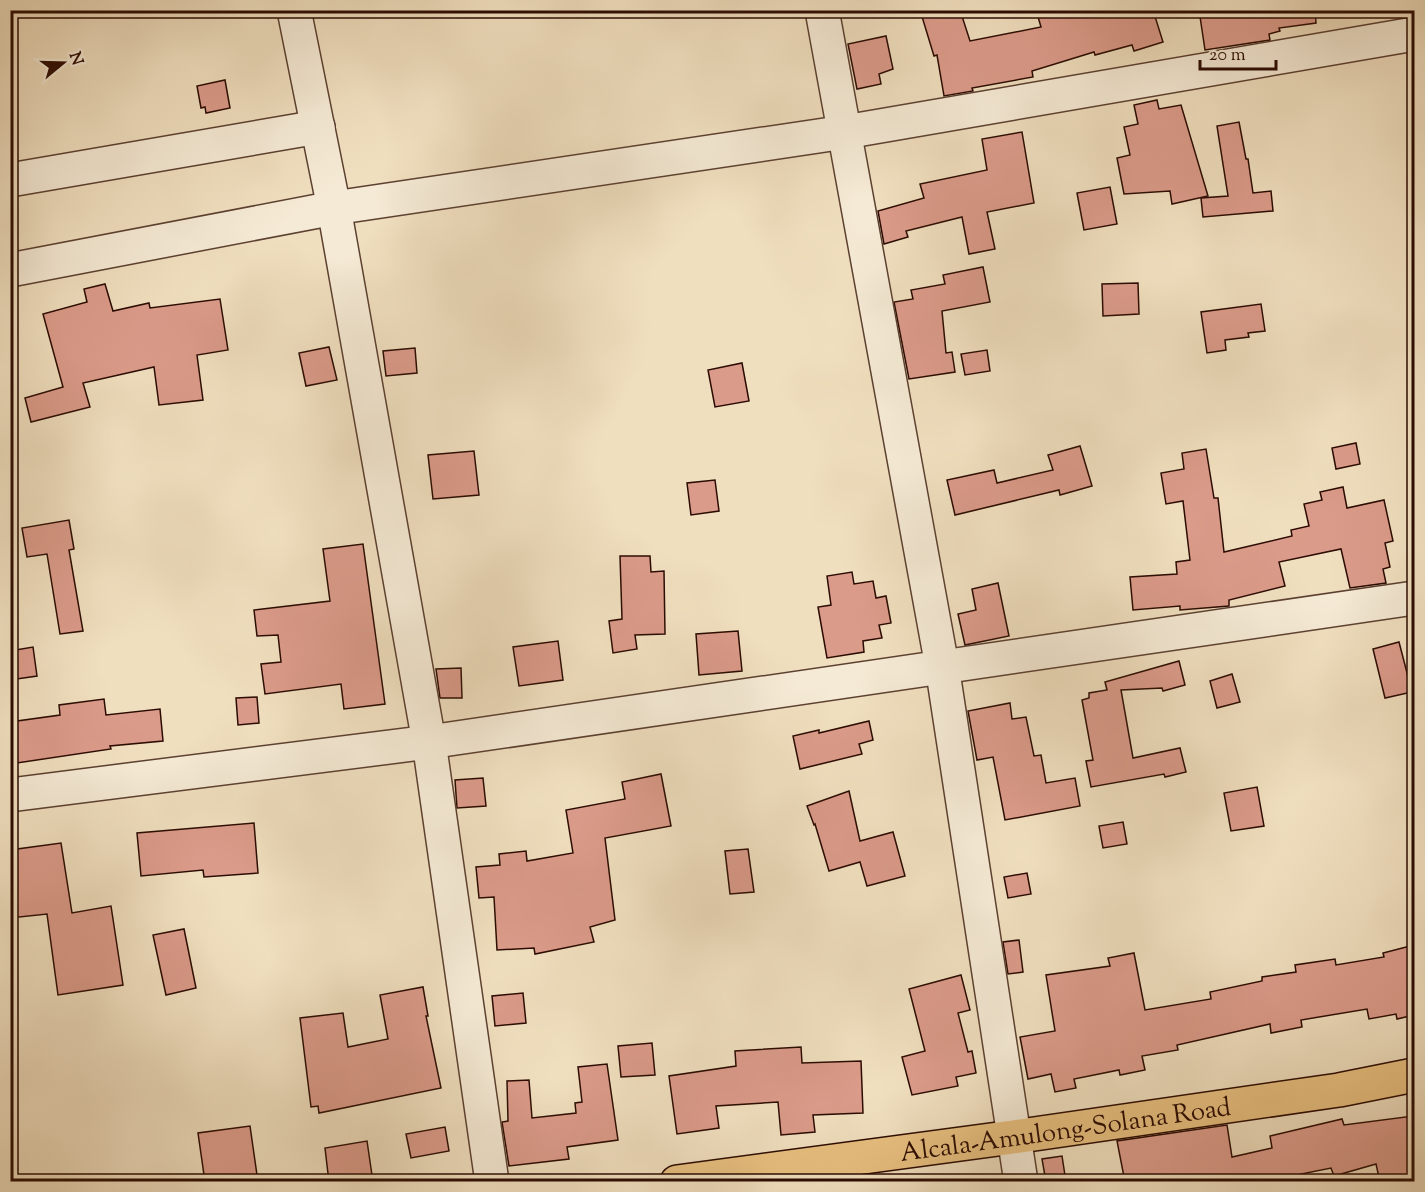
<svg xmlns="http://www.w3.org/2000/svg" width="1425" height="1192" font-family="'Sorts Mill Goudy',serif">
<style>
.building{fill:#db9b8a;stroke:#2b0b02;stroke-width:1.5}
.lines{fill:none;stroke-linecap:round;stroke-linejoin:round}
.minor-casing{stroke:#5c4031;stroke-width:36}
.major-casing{stroke:#2b0b02;stroke-width:36}
.minor{stroke:#f5ead5;stroke-width:33}
.major{stroke:#e8c080;stroke-width:33}
.labels{text-anchor:middle;stroke-width:4.5;stroke-linejoin:round;paint-order:stroke}
.street-label{font-size:26px;fill:#2b0b02;stroke:#f5ead5}
</style>
<rect width="100%" height="100%" fill="#f0dfbf"/>
<filter id="stains"><feTurbulence type="fractalNoise" baseFrequency=".00333" numOctaves="4"/><feColorMatrix values="0 0 0 0 .2 0 0 0 0 .09 0 0 0 0 .02 0 0 0 .5 -.17"/></filter>
<radialGradient id="worn" r=".72"><stop offset=".6" stop-color="#630" stop-opacity="0"/><stop offset="1" stop-color="#630" stop-opacity=".3"/></radialGradient>
<g class="building">
<path d="M920 10H960L970 41 1041 27 1036 10H1153L1163 42 1134 51 1132 45 1095 55 1094 52 1032 71 1033 77 972 88 973 91 944 96 937 55 934 56Z"/>
<path d="M1199 10H1315L1316 23 1279 28 1280 31 1269 34 1270 40 1205 50Z"/>
<path d="M886 36 893 69 879 74 881 84 857 89 848 44Z"/>
<path d="M225 80 230 108 206 113 205 107 201 108 197 86Z"/>
<path d="M1157 100 1159 109 1181 105 1208 196 1172 204 1170 191 1124 194 1117 158 1130 155 1124 127 1138 124 1134 105Z"/>
<path d="M1239 122 1246 159H1248L1253 193 1271 191 1273 211 1203 217 1201 198 1228 196 1217 126Z"/>
<path d="M1022 132 1034 203 987 212 995 249 969 254 962 217 906 231 908 237 884 244 878 211 924 198 920 184 987 170 982 139Z"/>
<path d="M1110 187 1117 224 1084 230 1077 193Z"/>
<path d="M983 267 990 302 942 311 946 353 952 352 955 372 909 379 894 302 913 299 911 290 945 284 943 275Z"/>
<path d="M1138 283 1139 314 1103 316 1102 284Z"/>
<path d="M105 284 113 311 149 303 150 308 220 299 228 350 197 355 203 400 159 405 154 367 83 383 90 407 31 422 25 398 63 387 43 314 87 302 84 289Z"/>
<path d="M1261 304 1265 331 1248 333 1249 337 1225 340 1226 350 1207 353 1201 312Z"/>
<path d="M329 347 337 380 306 386 299 353Z"/>
<path d="M415 348 417 373 386 376 383 351Z"/>
<path d="M987 350 990 371 965 375 961 354Z"/>
<path d="M742 363 749 401 715 407 708 370Z"/>
<path d="M1356 443 1360 464 1336 469 1332 448Z"/>
<path d="M1080 446 1092 486 1060 495 1059 490 955 515 947 480 994 470 997 483 1053 470 1048 455Z"/>
<path d="M1206 449 1214 498H1218L1224 552 1292 536 1291 530 1309 526 1304 504 1322 500 1320 492 1343 487 1347 508 1384 500 1393 541 1385 543 1390 567 1383 569 1386 583 1350 588 1341 549 1279 562 1285 586 1229 600V606L1180 610V606L1133 610 1130 577 1177 574 1176 562 1190 560 1183 501 1166 504 1161 473 1184 469 1182 453Z"/>
<path d="M474 451 479 495 433 499 428 455Z"/>
<path d="M715 480 719 511 691 515 687 483Z"/>
<path d="M69 520 74 549 69 550 83 631 60 634 47 554 27 557 22 528Z"/>
<path d="M363 544 385 704 344 709 341 684 265 694 261 664 281 662 278 635 257 636 254 610 330 601 323 549Z"/>
<path d="M620 556H650L651 572 664 571 665 634 635 635 637 649 613 653 609 621 622 619Z"/>
<path d="M852 572 854 584 873 581 876 598 886 596 891 623 879 625 882 638 863 641 864 652 827 658 818 607 831 605 827 576Z"/>
<path d="M998 583 1009 636 965 645 958 614 976 610 972 589Z"/>
<path d="M738 631 742 671 699 675 696 634Z"/>
<path d="M558 641 563 680 519 686 513 647Z"/>
<path d="M1399 642 1412 692 1385 698 1373 649Z"/>
<path d="M33 647 37 676 10 680V651Z"/>
<path d="M1179 661 1185 685 1163 691 1162 688 1121 690 1133 758 1180 748 1186 772 1165 777 1164 774 1091 787 1086 761 1093 760 1082 700 1089 698V693L1107 690 1105 682Z"/>
<path d="M461 668 462 698H440L436 669Z"/>
<path d="M1232 674 1240 702 1217 708 1210 681Z"/>
<path d="M257 697 259 723 238 725 236 698Z"/>
<path d="M104 699 106 715 160 709 163 741 110 746 111 749 10 764V722L60 715 59 705Z"/>
<path d="M1010 703 1012 719 1026 717 1034 756 1041 755 1046 783 1075 778 1080 806 1005 820 993 757 977 760 968 711Z"/>
<path d="M869 721 873 740 859 744 862 754 800 769 793 736 819 730V733Z"/>
<path d="M661 774 671 826 605 838 615 920 590 927 594 942 535 954 534 948 497 950 494 897 479 898 476 867 500 865 499 854 526 851 527 861 573 853 566 810 625 799 622 782Z"/>
<path d="M483 778 486 806 457 808 455 780Z"/>
<path d="M1257 787 1264 826 1231 831 1224 793Z"/>
<path d="M849 791 860 841 893 832 905 876 867 886 860 862 829 871 815 824 814 825 807 806Z"/>
<path d="M1123 822 1127 844 1103 848 1099 826Z"/>
<path d="M254 823 258 873 204 877 203 870 141 876 137 833Z"/>
<path d="M61 843 72 913 111 906 123 985 58 995 47 914 10 918V850Z"/>
<path d="M748 849 754 892 730 894 725 851Z"/>
<path d="M1027 873 1031 894 1008 898 1004 877Z"/>
<path d="M184 929 196 988 166 995 153 935Z"/>
<path d="M1019 940 1023 972 1008 974 1003 942Z"/>
<path d="M1414 945V1015L1397 1019 1396 1014 1369 1019 1367 1009 1301 1020 1302 1027 1271 1033 1270 1024 1177 1045 1178 1050 1142 1056 1145 1070 1120 1075 1119 1070 1074 1079 1076 1088 1055 1092 1051 1074 1028 1079 1020 1037 1055 1031 1046 975 1110 966 1108 958 1134 953 1145 1010 1211 999 1210 992 1262 981V977L1296 972 1295 965 1335 959 1336 965 1384 957 1383 953Z"/>
<path d="M961 975 970 1010 958 1013 968 1052 972 1051 976 1073 956 1077 958 1086 912 1095 902 1057 925 1051 909 989Z"/>
<path d="M423 987 428 1016H426L441 1088 319 1113 318 1106 311 1107 300 1018 343 1013 348 1047 388 1039 380 995Z"/>
<path d="M523 993 526 1023 495 1026 492 996Z"/>
<path d="M652 1043 655 1075 621 1077 618 1046Z"/>
<path d="M801 1047 802 1063 861 1061 863 1113 813 1115 815 1132 781 1135 778 1102 716 1106 719 1128 677 1134 669 1076 736 1066 735 1051Z"/>
<path d="M607 1064 618 1140 567 1147 569 1159 509 1166 502 1122 508 1121 507 1081 529 1080 532 1118 576 1113 575 1103 582 1102 578 1067Z"/>
<path d="M1413 1116 1414 1182H1380L1376 1164 1334 1176 1331 1168 1291 1176 1292 1182H1125L1117 1141 1227 1125 1232 1157 1272 1148 1270 1136 1342 1119 1344 1125Z"/>
<path d="M250 1126 258 1182H205L198 1133Z"/>
<path d="M445 1127 449 1151 411 1158 406 1134Z"/>
<path d="M367 1141 373 1182H329L325 1148Z"/>
<path d="M1062 1156 1066 1182H1046L1042 1159Z"/>
</g>
<g class="lines">
<defs>
<g id="minor">
<path d="M294 10 334 208 429 742 492 1182"/>
<path d="M822 10 942 666 1021 1182"/>
<path d="M10 180 318 127"/>
<path d="M10 270 334 208 845 132 1414 34"/>
<path d="M10 795 429 742 1414 598"/>
</g>
<g id="major">
<path id="s1" d="M677 1182 1013 1137 1339 1090 1414 1075"/>
</g>
</defs>
<use href="#minor" class="minor-casing"/>
<use href="#major" class="major-casing"/>
<use href="#minor" class="minor"/>
<use href="#major" class="major"/>
</g>
<g class="labels">
<g class="street-label">
<text dy="9" stroke="none"><textPath href="#s1" startOffset="392">Alcala-Amulong-Solana Road</textPath></text>
</g>
</g>
<rect width="1425" height="1192" fill="none" stroke="#f0dfbf" stroke-width="36"/>
<rect x="12" y="12" width="1401" height="1168" fill="none" stroke="#2b0b02" stroke-width="3"/>
<rect x="18" y="18" width="1389" height="1156" fill="none" stroke="#2b0b02" stroke-width="1.5"/>
<g transform="translate(63 63) rotate(71)" stroke="#f5ead5" stroke-width="4.5" paint-order="stroke">
<path d="M0-4.5L10 22L0 15L-10 22Z" fill="#2b0b02"/>
<text y="-9" font-size="16" font-weight="bold" text-anchor="middle" fill="#2b0b02">N</text>
</g>
<path d="M1200 60v9h76v-9" fill="none" stroke="#2b0b02" stroke-width="3"/>
<text x="1209" y="60" font-size="18" fill="#2b0b02" stroke="#f5ead5" stroke-width="4.5" paint-order="stroke">20 m</text>
<rect width="100%" height="100%" filter="url(#stains)"/>
<rect width="100%" height="100%" fill="url(#worn)"/>
</svg>
